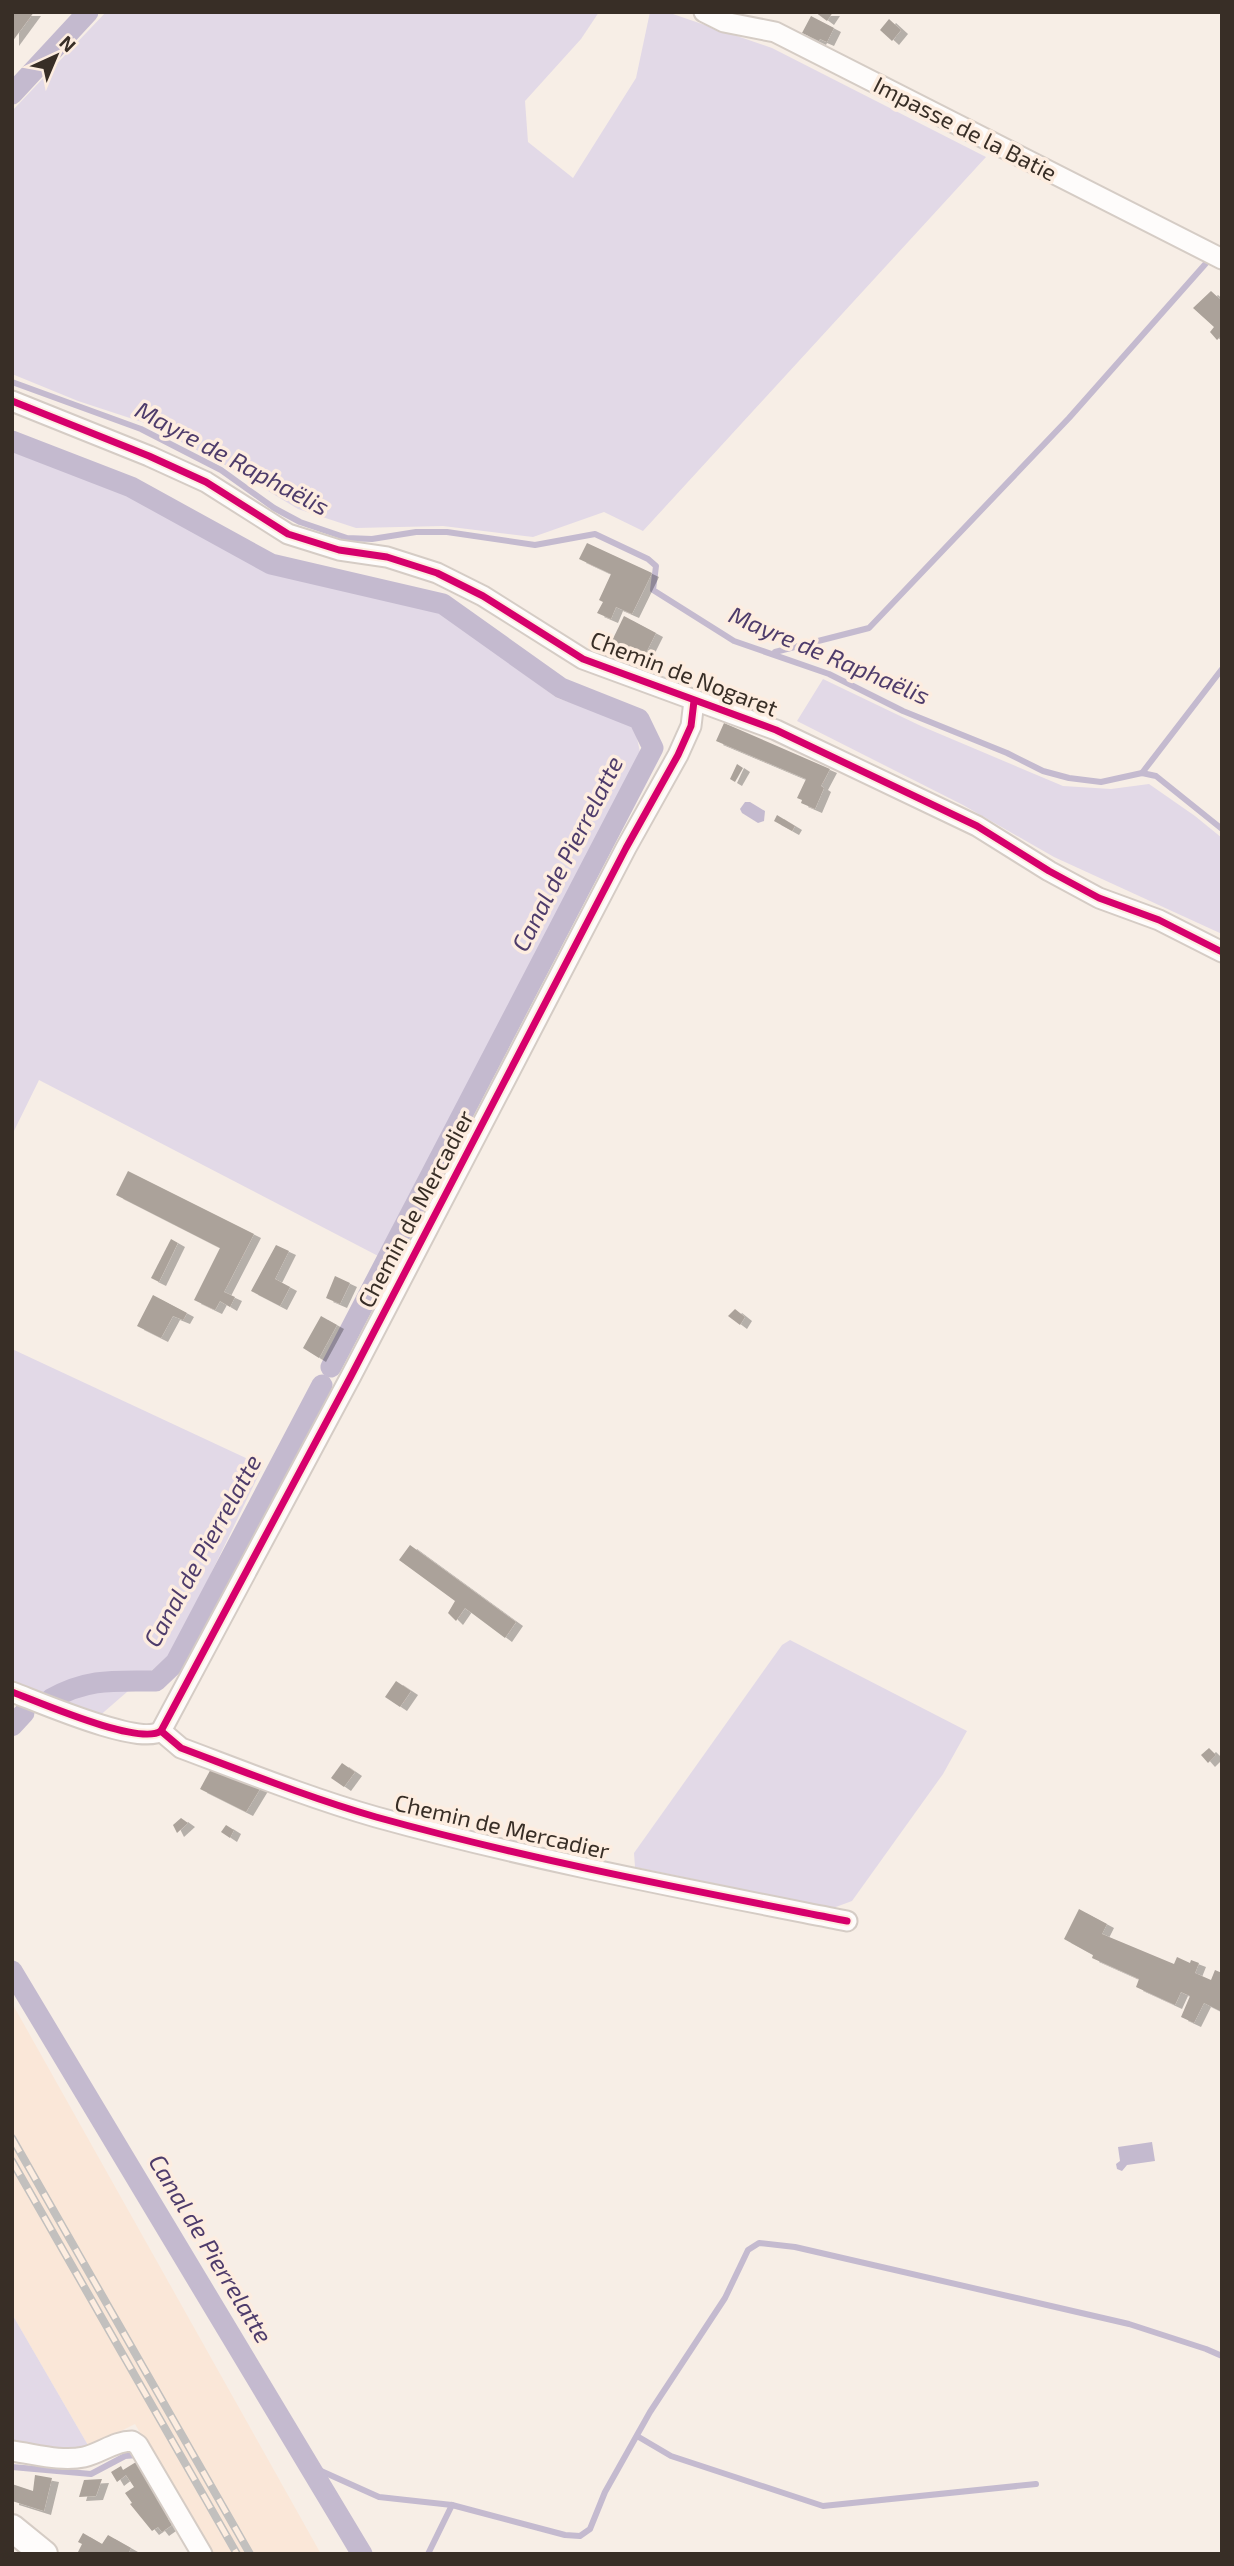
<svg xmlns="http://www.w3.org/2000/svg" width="1234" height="2566" font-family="'Exo 2',sans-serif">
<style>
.built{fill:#fae7d8}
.green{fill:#e2d9e7}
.water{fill:#c4bacf}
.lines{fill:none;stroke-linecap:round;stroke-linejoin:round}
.stream{stroke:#c4bacf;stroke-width:6}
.canal{stroke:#c4bacf;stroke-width:21}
.building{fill:#aba29a;filter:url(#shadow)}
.street-casing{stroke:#d5ccc5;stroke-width:23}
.secondary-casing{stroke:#d5ccc5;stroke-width:30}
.street{stroke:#fefcfb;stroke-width:19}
.secondary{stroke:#fefcfb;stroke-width:26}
.rail-casing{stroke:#c2c0be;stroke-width:8}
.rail{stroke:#fdede0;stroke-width:5;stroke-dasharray:16;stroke-linecap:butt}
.cycleway-casing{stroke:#fdede0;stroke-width:11}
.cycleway{stroke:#d6006c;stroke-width:7}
.labels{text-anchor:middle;stroke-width:7;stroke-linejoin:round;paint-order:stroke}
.street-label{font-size:23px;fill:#382e26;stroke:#fdede0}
.water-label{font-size:24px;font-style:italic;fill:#4e3c6b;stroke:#fdede0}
</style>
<defs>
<filter id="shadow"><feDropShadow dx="7" dy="4" stdDeviation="0" flood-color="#0004"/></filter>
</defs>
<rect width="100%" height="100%" fill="#f7eee6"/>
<path class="built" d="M12 2003 321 2554H210L135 2424 89 2447 12 2314Z"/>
<g class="green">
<path d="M106 12H599L581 39 525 101 528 142 573 178 636 78 650 12H667L772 48 986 157 643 531 604 512 533 537 443 526 356 528 298 509 220 462 142 422 78 401 12 374V111Z"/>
<path d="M12 447 132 493 272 571 436 610 557 698 634 724 640 752 382 1258 39 1080 12 1135Z"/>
<path d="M823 679 921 726 1063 786 1111 789 1149 784 1195 816 1222 838V934L1054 857 963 805 797 721Z"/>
<path d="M12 1349 263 1466 173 1652 97 1718 12 1680Z"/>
<path d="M790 1640 967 1731 943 1774 852 1901 833 1908 635 1867 634 1853 782 1645Z"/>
<path d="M12 2314 89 2447 66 2451 12 2445Z"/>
</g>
<g class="water">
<path d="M745 802H750L765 811 764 821 758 823 742 813 740 809Z"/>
<path d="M1152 2142 1155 2161 1127 2165 1122 2171 1117 2169 1116 2164 1120 2161 1118 2147Z"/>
</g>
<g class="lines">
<g class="stream">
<path d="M12 382 141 429 221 470 274 508 300 522 347 538 372 539 416 532H447L535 545 595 534 648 559 656 566 653 590 734 641 829 674 903 711 1007 753 1043 771 1069 778 1101 782 1142 773 1156 776 1222 829"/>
<path d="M775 652 869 628 1069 418 1208 261"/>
<path d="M1142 773 1222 669"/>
<path d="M637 2436 671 2456 823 2506 1036 2484"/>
<path d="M310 2466 379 2497 452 2505 565 2535 580 2536 590 2529 605 2492 650 2412 725 2298 748 2250 759 2243 795 2247 1129 2324 1206 2349 1222 2356"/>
<path d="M12 2467 91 2474 125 2456 137 2455"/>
<path d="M428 2554 452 2505"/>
</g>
<g class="canal">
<path d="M12 94 88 12"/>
<path d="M12 441 131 487 271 564 443 604 561 688 639 719 653 748 331 1367"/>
<path d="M51 1699C88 1678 115 1681 156 1681L176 1662 322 1385"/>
<path d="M12 1726 24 1713"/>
<path d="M12 1971 362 2554"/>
</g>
</g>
<g class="building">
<path d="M12 12H34L12 42Z"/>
<path d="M815 12H833L827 21Z"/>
<path d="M811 16 834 28 827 42 820 39 819 41 802 33Z"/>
<path d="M889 19 901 30 892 41 880 30Z"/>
<path d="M1211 291 1222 301V335L1217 340 1210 332 1214 327 1193 308Z"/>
<path d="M587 543 652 573 632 614 616 607 611 619 597 613 603 602 599 600 611 574 579 559Z"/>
<path d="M624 616 656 633 639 667 607 651Z"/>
<path d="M724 723 830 769 821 786 824 788 815 809 801 803 802 800 797 798 806 779 716 741Z"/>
<path d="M737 764 743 768 735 782 730 779Z"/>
<path d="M777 815 795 826 792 831 774 821Z"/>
<path d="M128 1171 254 1234 224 1292 235 1297 230 1307 220 1301 215 1310 194 1300 220 1248 116 1195Z"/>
<path d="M171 1239 178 1243 159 1282 151 1278Z"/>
<path d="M276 1245 289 1251 275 1279 290 1287 280 1306 251 1291Z"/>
<path d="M335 1276 350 1283 340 1304 326 1298Z"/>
<path d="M153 1295 187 1313 183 1320 173 1316 161 1338 137 1326Z"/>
<path d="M735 1309 745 1317 740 1325 728 1316Z"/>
<path d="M321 1316 337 1325 319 1358 303 1348Z"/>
<path d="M410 1545 516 1622 505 1638 465 1608 456 1621 448 1613 455 1601 399 1560Z"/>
<path d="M396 1681 411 1691 400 1707 385 1697Z"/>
<path d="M1209 1748 1216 1755 1208 1763 1201 1755Z"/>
<path d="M342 1763 355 1772 344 1787 331 1778Z"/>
<path d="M212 1767 263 1784 246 1812 200 1789Z"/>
<path d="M181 1818 188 1823 177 1833 173 1825Z"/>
<path d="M226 1825 234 1830 230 1838 221 1832Z"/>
<path d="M1079 1909 1107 1924 1102 1934 1174 1964 1177 1957 1190 1963 1191 1960 1199 1963 1195 1973 1211 1980 1215 1970 1222 1973V2012L1204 2003 1194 2023 1181 2017 1190 1996 1181 1992 1175 2005 1136 1987 1139 1979 1092 1958 1093 1955 1064 1939Z"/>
<path d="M136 2462 171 2518 168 2519 172 2525 162 2532 158 2527 152 2531 130 2504 132 2503 125 2493 134 2487 126 2475 117 2482 111 2472 121 2466 123 2470Z"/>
<path d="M35 2475 52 2478 44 2511 12 2501V2484L33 2491Z"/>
<path d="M102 2479 96 2496 79 2497 84 2480Z"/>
<path d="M83 2533 102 2544 108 2535 131 2548 128 2554H80L78 2552 82 2544 78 2542Z"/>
</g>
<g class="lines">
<defs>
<g id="street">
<path d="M704 12 724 22 775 32 1222 259"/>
<path d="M12 401 149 456 206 482 288 534 339 550 387 557 437 573 483 596 583 659 776 730 977 826 1049 871 1099 898 1159 920 1222 952"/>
<path d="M12 1692C39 1702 139 1746 161 1731L351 1376 626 848 678 755 691 726 694 701"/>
<path d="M161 1731 181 1748C245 1772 310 1798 376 1817 531 1860 690 1890 847 1921"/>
<path d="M12 2451C35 2454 61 2462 84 2457 101 2453 115 2441 132 2441L138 2445 202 2554"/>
</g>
<path id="secondary" d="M12 2528 44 2554"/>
</defs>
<use href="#street" class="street-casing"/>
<use href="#secondary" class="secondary-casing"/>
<use href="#street" class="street"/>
<use href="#secondary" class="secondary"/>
<defs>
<g id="rail">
<path d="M12 2138 250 2554"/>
<path d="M12 2161 237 2554"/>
</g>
</defs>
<use href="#rail" class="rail-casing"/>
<use href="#rail" class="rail"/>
<defs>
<g id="cycleway">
<path d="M12 401 149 456 206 482 288 534 339 550 387 557 437 573 483 596 583 659 776 730 977 826 1049 871 1099 898 1159 920 1222 952"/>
<path d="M12 1692C39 1702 139 1746 161 1731L351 1376 626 848 678 755 691 726 694 701"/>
<path d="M161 1731 181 1748C245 1772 310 1798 376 1817 531 1860 690 1890 847 1921"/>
</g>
</defs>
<use href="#cycleway" class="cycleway-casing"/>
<use href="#cycleway" class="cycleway"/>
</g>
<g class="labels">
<g class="street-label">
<text transform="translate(965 129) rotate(27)" y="8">Impasse de la Batie</text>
<text transform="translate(684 674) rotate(21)" y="8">Chemin de Nogaret</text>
<text transform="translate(416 1209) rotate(-62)" y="8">Chemin de Mercadier</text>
<text transform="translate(502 1827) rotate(13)" y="8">Chemin de Mercadier</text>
</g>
<g class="water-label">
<text transform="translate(232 459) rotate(28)" y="8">Mayre de Raphaëlis</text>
<text transform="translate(829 656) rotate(23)" y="8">Mayre de Raphaëlis</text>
<text transform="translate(568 854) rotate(-63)" y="8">Canal de Pierrelatte</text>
<text transform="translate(203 1551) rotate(-61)" y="8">Canal de Pierrelatte</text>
<text transform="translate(210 2249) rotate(59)" y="8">Canal de Pierrelatte</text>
</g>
</g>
<rect width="1234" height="2566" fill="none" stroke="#382e26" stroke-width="28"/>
<g transform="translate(56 56) rotate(44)" stroke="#fdede0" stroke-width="5" paint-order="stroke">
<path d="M0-5L12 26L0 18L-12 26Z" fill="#382e26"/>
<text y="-10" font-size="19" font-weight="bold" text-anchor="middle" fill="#382e26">N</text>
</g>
</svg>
